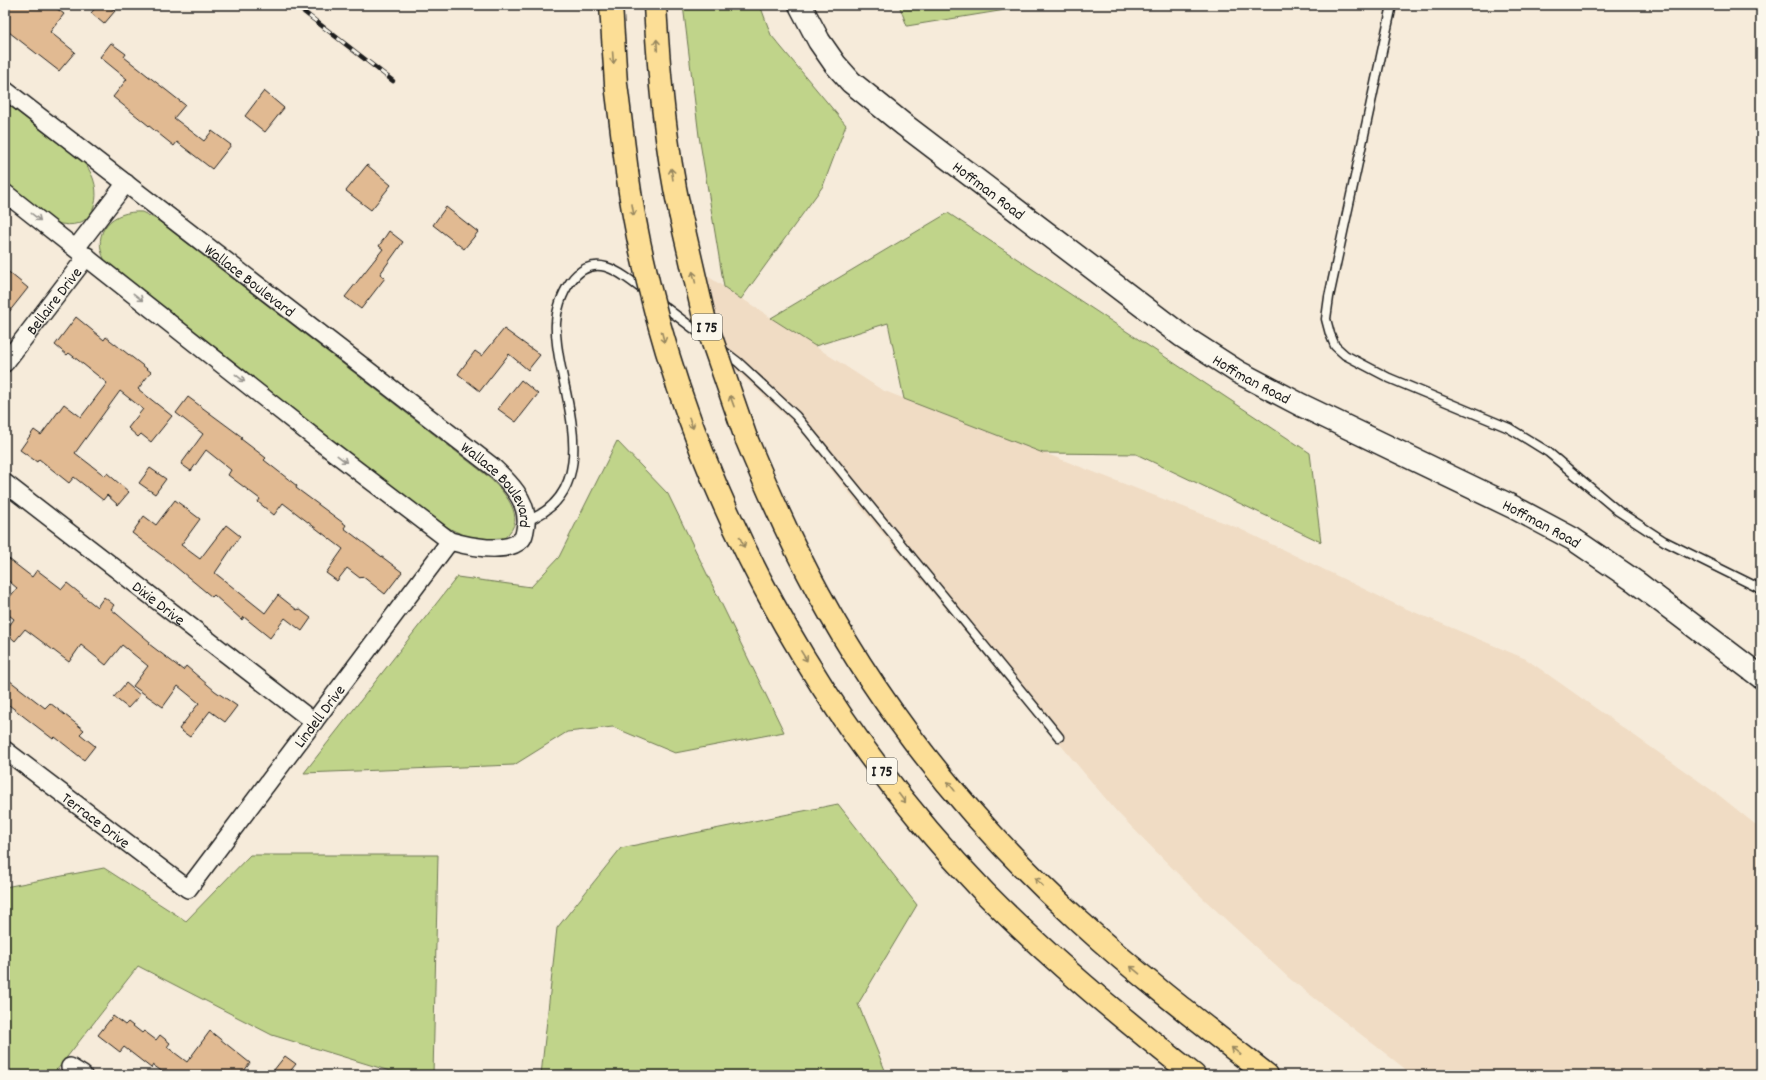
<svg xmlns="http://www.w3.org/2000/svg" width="1766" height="1080" font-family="Dekko,sans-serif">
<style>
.built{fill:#f0dcc4}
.green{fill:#c0d48a;stroke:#6e7853}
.building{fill:#e1ba92;stroke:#1c1c1c}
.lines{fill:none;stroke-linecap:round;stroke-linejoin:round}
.lane-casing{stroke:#1c1c1c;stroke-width:11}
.street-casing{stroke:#1c1c1c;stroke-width:20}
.secondary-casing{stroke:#1c1c1c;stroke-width:25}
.highway-casing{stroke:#1c1c1c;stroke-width:25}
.lane{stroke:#fbf7ec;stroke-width:8}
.street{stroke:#fbf7ec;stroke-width:17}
.secondary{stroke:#fbf7ec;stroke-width:22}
.highway{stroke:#fcde96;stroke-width:22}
.rail-casing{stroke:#1c1c1c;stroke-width:4.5}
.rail{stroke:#fbf7ec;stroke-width:3;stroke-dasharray:9;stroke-linecap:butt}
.highway-bridge-casing{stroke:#1c1c1c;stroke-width:25;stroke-linecap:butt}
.highway-bridge{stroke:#fcde96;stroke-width:22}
.oneway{stroke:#97875f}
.oneway2{stroke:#97948e}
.labels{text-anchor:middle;stroke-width:3;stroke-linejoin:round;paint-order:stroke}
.shield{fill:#fbf7ec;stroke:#5f5e5a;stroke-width:1}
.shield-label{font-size:15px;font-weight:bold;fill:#1c1c1c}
.street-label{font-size:16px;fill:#1c1c1c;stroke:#fbf7ec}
</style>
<rect width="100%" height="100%" fill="#f6ebda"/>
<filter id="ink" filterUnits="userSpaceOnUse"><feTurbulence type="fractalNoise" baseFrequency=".025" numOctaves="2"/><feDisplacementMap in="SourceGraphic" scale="8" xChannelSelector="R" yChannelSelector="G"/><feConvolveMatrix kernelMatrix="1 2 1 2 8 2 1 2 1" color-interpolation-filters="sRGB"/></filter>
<g filter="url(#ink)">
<path class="built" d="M692 266 882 390 1238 528 1395 604 1526 659 1720 796 1761 829V1075H1413L1290 979 1191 887 1117 812 857 503 799 428 716 352Z"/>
<g class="green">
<path d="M683 5H760L771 35 846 125 823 186 741 299 724 287 699 136Z"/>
<path d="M899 5H1036L907 26Z"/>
<path d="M5 102C24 117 42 131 61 145 68 151 79 157 85 164 105 188 98 231 61 224 45 220 19 198 5 188Z"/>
<path d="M142 212 156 219 485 474C499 486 527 514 509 533 507 536 504 539 499 540 479 544 455 532 438 522L117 275C113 270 108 266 105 261 90 231 113 210 142 212Z"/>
<path d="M948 213 1310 453 1321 542 1136 454 1043 453 904 399 888 323 815 346 771 318Z"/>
<path d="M617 441 668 494 784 732 675 753 613 727 567 732 514 765 304 773 457 577 531 587 559 557Z"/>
<path d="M838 804 917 905 858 1004 887 1075H541L557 928 621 848Z"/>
<path d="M250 855H438L433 1075H403L272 1035 138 966 53 1075H5V887L104 868 186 921Z"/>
</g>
<g class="building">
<path d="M5 5H52L64 14 50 32 75 52 59 71 5 29Z"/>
<path d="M98 5H108L115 11 104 24 91 13Z"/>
<path d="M111 43 126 54 124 57 185 105 174 118 204 141 212 131 231 145 212 169 177 142 174 146 113 97 127 79 100 57Z"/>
<path d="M264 91 284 108 265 132 245 116Z"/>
<path d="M367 165 391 185 371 210 346 191Z"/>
<path d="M446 207 478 232 464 249 433 225Z"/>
<path d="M389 231 403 242 380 274 385 278 361 309 345 297 383 249 379 246Z"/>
<path d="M5 269 28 288 5 317Z"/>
<path d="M76 317 104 340 106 337 151 372 138 389 172 416 151 442 141 434 138 437 128 428 143 409 120 391 75 453 105 476 107 473 129 492 118 505 107 495 103 500 74 477 69 483 39 459 37 462 20 450 34 430 41 435 64 404 81 417 107 383 69 353 67 355 55 345Z"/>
<path d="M504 329 540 355 528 370 509 354 480 391 458 374 475 351 482 356Z"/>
<path d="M521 380 538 394 516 422 498 409Z"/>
<path d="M188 397 242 437 241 439 266 458 264 460 297 486 296 488 346 525 344 528 402 572 385 594 362 576 360 578 347 568 337 581 326 573 343 549 283 503 274 515 258 502 260 499 228 475 231 470 206 450 191 471 181 464 203 434 176 413Z"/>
<path d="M150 468 166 479 155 494 139 483Z"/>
<path d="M175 500 200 519 181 545 200 559 226 525 240 536 215 573 265 613 278 595 297 610 299 609 311 618 302 631 285 618 270 638 244 617 242 620 214 595 212 597 165 558 132 533 144 516 156 525Z"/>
<path d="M5 556 32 577 37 570 62 589 67 583 97 607 104 597 114 605 111 609 150 642 149 644 183 670 186 666 215 691 237 706 225 722 210 711 190 737 179 729 199 703 178 686 163 707 133 686 148 666 122 645 106 665 81 645 69 662 25 629 15 641 5 632 14 619 5 612V603L17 588 5 578Z"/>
<path d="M5 677 45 708 50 703 84 730 80 734 95 746 84 760 55 737 53 739 5 702Z"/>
<path d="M126 683 140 695 128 708 114 697Z"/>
<path d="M113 1016 125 1025 128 1022 142 1033 144 1031 156 1040 160 1035 170 1043 167 1047 187 1062 210 1031 250 1063 241 1075H167L153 1065 151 1068 124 1047 120 1052 98 1035Z"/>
<path d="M285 1056 296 1064 287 1075H270Z"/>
</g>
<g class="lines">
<defs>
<g id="lane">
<path d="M1392 5 1329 297 1326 319 1330 334 1335 346 1345 355 1389 378 1509 428 1548 452 1618 511 1664 541 1761 589"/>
<path d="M657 301 706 338"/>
<path d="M721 349 738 362 796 416 1059 737"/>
<path d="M526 521C594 496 572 422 561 368 558 353 555 337 556 323 557 298 576 258 606 267 621 272 634 283 647 293"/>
</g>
<g id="street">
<path id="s1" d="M5 90 493 467C509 482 528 500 526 524 525 529 525 535 522 539 507 555 468 546 450 541L320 442 5 193"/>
<path d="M76 248 126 183"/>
<path id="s2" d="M5 363 87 256"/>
<path id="s3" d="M5 483 314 722"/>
<path id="s4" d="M5 750 188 889 450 541"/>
<path d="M70 1067 83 1075"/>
</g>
<g id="secondary">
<path id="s5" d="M800 5 819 41 835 64 851 82 903 124 1182 336 1238 372 1301 405 1513 507 1573 539 1636 582 1761 677"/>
</g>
<g id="highway">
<path d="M611 5 616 84 627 172"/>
<path d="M655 5C659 75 665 144 680 213"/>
<path d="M678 386C741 574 847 750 985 893 1050 959 1121 1018 1194 1075"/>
<path d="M746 438C768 491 791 543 819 594 885 716 976 827 1079 921 1139 976 1203 1025 1267 1075"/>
</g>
</defs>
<use href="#lane" class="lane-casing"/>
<use href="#street" class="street-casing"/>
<use href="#secondary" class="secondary-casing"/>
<use href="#highway" class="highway-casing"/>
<use href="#lane" class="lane"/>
<use href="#street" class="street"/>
<use href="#secondary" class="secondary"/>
<use href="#highway" class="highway"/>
<defs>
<path id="rail" d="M295 5 393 81"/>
</defs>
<use href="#rail" class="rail-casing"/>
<use href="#rail" class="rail"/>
<defs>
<g id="highway-bridge">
<path d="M627 172C637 244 655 317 678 386"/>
<path d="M680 213 704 317 746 438"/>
</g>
</defs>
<use href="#highway-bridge" class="highway-bridge-casing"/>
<use href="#highway-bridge" class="highway-bridge"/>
</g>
<defs><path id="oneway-shaft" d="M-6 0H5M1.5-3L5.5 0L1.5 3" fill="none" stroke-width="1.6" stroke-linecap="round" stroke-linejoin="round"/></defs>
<g class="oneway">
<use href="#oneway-shaft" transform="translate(657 45) rotate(-93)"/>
<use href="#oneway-shaft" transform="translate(613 58) rotate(86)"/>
<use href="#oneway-shaft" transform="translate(672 174) rotate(-99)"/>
<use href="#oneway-shaft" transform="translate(633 210) rotate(80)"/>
<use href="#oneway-shaft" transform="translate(694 277) rotate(-104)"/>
<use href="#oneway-shaft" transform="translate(663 337) rotate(75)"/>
<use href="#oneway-shaft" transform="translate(732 401) rotate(-110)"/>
<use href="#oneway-shaft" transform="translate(691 423) rotate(70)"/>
<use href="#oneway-shaft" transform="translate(742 542) rotate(64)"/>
<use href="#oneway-shaft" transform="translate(804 656) rotate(58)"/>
<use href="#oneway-shaft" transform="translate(951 786) rotate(-129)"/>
<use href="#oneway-shaft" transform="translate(902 798) rotate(53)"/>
<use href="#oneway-shaft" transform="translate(1039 882) rotate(-135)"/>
<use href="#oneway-shaft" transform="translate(1135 970) rotate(-140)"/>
<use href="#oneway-shaft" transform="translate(1236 1051) rotate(-142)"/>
</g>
<g class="oneway2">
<use href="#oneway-shaft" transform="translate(36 217) rotate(38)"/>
<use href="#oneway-shaft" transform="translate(138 297) rotate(38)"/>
<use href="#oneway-shaft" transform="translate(240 378) rotate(38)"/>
<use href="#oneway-shaft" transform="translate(342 459) rotate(37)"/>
</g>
</g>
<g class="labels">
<g class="shield">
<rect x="692" y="314" width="30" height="26" rx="3"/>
<rect x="867" y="758" width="30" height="26" rx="3"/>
</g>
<g class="shield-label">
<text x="707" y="332">I 75</text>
<text x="882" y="776">I 75</text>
</g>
<g class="street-label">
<text dy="6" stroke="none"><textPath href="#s5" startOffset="268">Hoffman Road</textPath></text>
<text dy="6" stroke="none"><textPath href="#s1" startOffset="310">Wallace Boulevard</textPath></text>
<text dy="6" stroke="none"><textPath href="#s2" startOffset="79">Bellaire Drive</textPath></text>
<text dy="6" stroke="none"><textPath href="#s5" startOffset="592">Hoffman Road</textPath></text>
<text dy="6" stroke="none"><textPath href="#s1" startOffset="634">Wallace Boulevard</textPath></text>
<text dy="6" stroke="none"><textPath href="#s5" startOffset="916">Hoffman Road</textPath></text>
<text dy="6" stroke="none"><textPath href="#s3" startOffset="195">Dixie Drive</textPath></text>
<text dy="6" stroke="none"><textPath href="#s4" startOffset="447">Lindell Drive</textPath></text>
<text dy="6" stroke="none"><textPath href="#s4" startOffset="115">Terrace Drive</textPath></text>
</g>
</g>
<rect width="1766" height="1080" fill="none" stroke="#fbf7ec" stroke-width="20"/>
<rect x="10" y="10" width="1746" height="1060" fill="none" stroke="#1c1c1c" stroke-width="1.5" filter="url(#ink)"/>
</svg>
